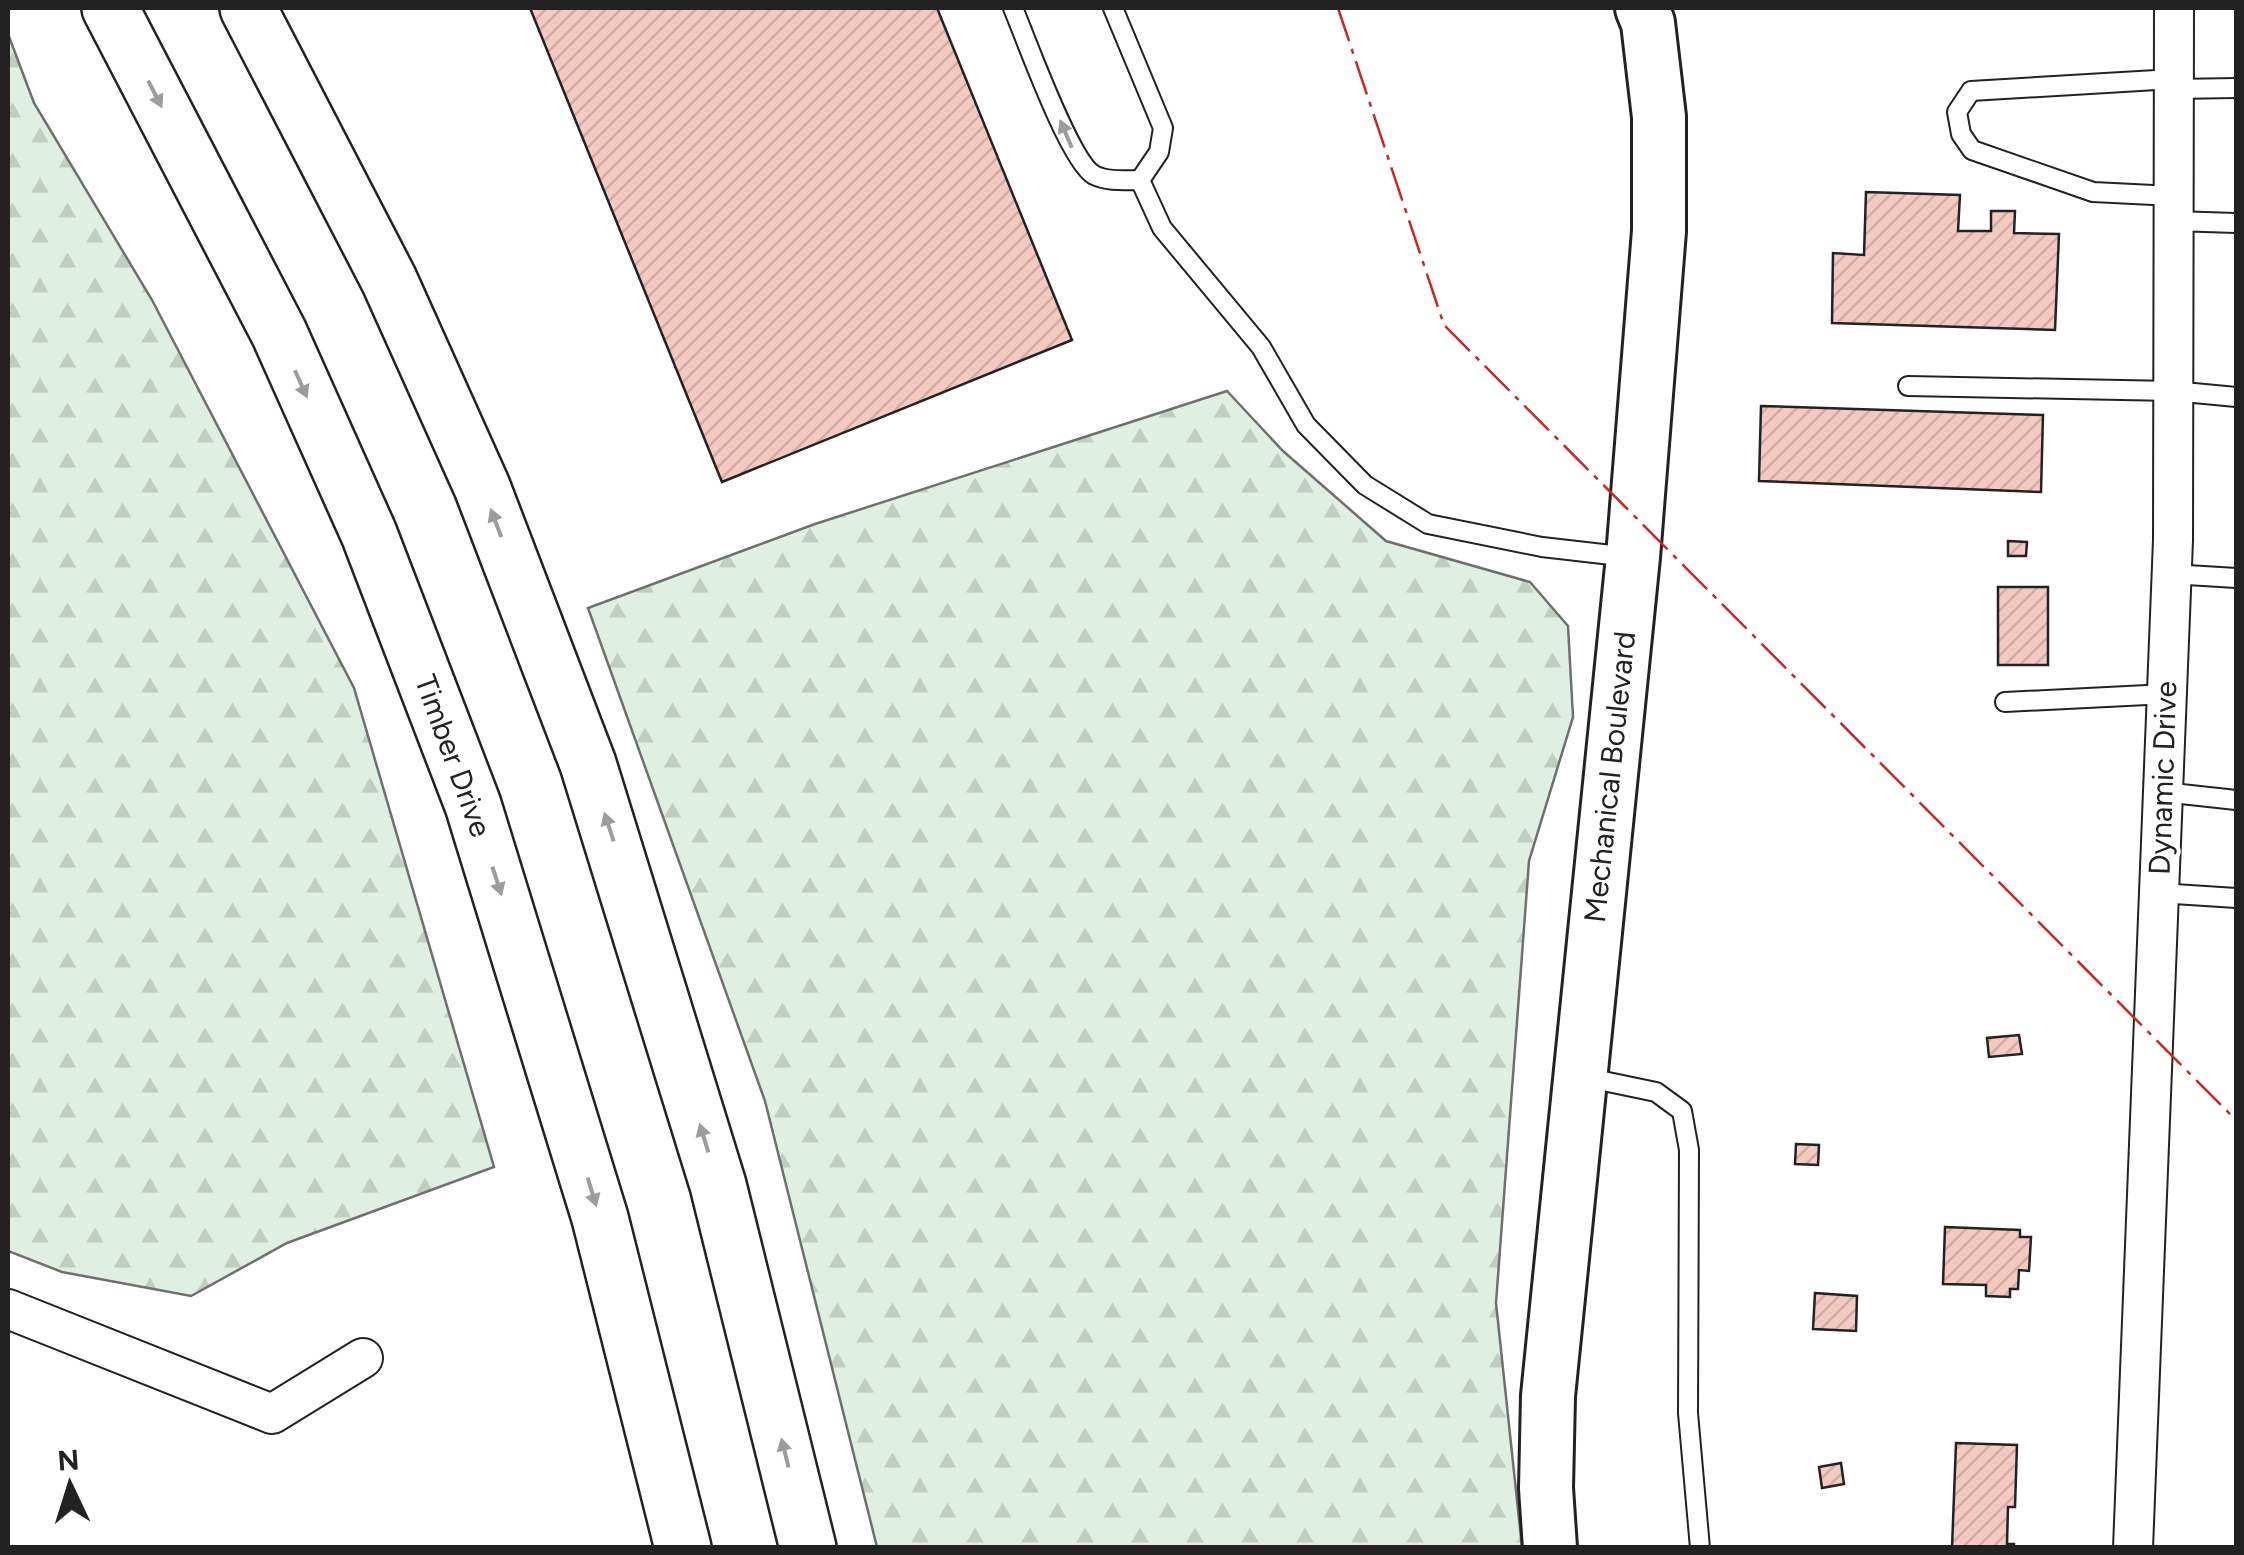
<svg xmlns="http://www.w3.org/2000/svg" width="2244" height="1555" font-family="Figtree,sans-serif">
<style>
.forest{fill:url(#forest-firs);stroke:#6f6f6f;stroke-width:2.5}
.building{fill:url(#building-hatch);stroke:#222;stroke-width:2.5}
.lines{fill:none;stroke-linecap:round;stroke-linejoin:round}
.lane-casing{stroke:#222;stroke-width:22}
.street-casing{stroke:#222;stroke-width:42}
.secondary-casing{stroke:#222;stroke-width:58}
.primary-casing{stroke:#222;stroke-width:60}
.lane{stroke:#fff;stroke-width:18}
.street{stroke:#fff;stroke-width:38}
.secondary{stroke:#fff;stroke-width:52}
.primary{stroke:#fff;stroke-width:55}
.power{stroke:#c62828;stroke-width:2.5;stroke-dasharray:35 8 5 8;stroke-linecap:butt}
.oneway{fill:#9c9c9c}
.labels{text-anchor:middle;stroke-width:8;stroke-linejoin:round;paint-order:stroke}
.street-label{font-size:30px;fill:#222;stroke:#fff}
</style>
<defs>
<pattern id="forest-firs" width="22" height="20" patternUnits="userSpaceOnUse" patternTransform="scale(2.5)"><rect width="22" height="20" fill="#e0efe3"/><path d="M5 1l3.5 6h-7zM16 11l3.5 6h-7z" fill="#c0cdc2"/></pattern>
<pattern id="building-hatch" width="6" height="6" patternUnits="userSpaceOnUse" patternTransform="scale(2.5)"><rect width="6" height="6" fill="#f3c9c0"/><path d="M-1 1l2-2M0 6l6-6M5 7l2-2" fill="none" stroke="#d0aca5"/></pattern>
</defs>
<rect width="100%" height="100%" fill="#fff"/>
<g class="forest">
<path d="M8 34 34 103 152 300 354 688 494 1167 287 1243 191 1296 62 1272 8 1251Z"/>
<path d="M1227 391 1283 451 1386 541 1530 582 1568 626 1573 717 1529 861 1496 1303 1522 1547H877L765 1101 588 608 815 524Z"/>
</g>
<g class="building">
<path d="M530 8H937L1072 340 722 482Z"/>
<path d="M1866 192 1960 195 1958 231H1991V211H2015L2014 233 2059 234 2055 330 1832 323 1833 253 1864 255Z"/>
<path d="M1761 406 2043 415 2041 492 1759 481Z"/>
<path d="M2008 541 2027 542 2026 556H2008Z"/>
<rect x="1998" y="587" width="50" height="78"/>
<path d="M2019 1035 2022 1054 1989 1057 1987 1038Z"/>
<path d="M1796 1144 1819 1145 1818 1165 1795 1164Z"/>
<path d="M1945 1227 2020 1230V1237H2031L2029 1271 2019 1270 2018 1289H2010V1297L1986 1296V1285L1943 1284Z"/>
<path d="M1815 1293 1857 1296 1856 1331 1813 1329Z"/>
<path d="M1956 1443 2017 1445 2015 1507H2008L2007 1544H2014V1548H1952Z"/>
<path d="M1841 1463 1844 1484 1822 1488 1819 1467Z"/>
</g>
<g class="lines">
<defs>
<g id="lane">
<path d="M1013 8C1026 39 1070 162 1094 175 1108 182 1125 180 1140 180"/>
<path d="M1113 8 1163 128 1159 152 1140 180"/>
<path d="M2174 89 2236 88"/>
<path d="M1140 180 1162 228 1261 347 1306 425 1365 485 1428 524 1542 547 1629 557"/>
<path d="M2173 196 2093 192 1972 150 1961 134 1957 112 1971 91 2173 79"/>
<path d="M2173 221 2236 223"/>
<path d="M1908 386 2173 391 2236 397"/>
<path d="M2171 574 2236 578"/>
<path d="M2005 702 2167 694"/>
<path d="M2163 792 2236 800"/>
<path d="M2159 893 2236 898"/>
<path d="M1584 1077 1656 1092 1682 1111 1689 1150 1688 1413 1700 1548"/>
</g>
<g id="street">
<path d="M8 1309 272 1414 363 1358"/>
<path d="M2133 1548 2173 540 2174 8"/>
</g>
<path id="secondary" d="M1550 1548 1546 1488 1548 1396 1633 557 1659 231V117L1648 23 1642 8"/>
<g id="primary">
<path d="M110 8 279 333 369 534 473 805 600 1218 683 1548"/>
<path d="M248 8 389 280 482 487 588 764 718 1185 808 1548"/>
</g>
</defs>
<use href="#lane" class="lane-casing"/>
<use href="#street" class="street-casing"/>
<use href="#secondary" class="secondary-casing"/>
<use href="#primary" class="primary-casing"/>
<use href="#lane" class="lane"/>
<use href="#street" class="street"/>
<use href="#secondary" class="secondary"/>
<use href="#primary" class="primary"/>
<path class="power" d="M1338 8 1444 325 2236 1120"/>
</g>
<defs><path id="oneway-solid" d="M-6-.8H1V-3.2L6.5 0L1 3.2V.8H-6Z" transform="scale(2.5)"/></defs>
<g class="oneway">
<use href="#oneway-solid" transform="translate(155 94) rotate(63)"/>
<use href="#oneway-solid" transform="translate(1066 134) rotate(-113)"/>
<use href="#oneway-solid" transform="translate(301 384) rotate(66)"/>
<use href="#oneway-solid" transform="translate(496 523) rotate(-111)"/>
<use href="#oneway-solid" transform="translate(609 827) rotate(-108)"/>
<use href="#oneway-solid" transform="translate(497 881) rotate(72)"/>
<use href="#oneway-solid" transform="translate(704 1138) rotate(-107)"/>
<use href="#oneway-solid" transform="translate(592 1192) rotate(73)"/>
<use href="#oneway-solid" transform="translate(785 1453) rotate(-104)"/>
</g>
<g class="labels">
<g class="street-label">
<text transform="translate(453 756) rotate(70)" y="10">Timber Drive</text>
<text transform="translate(1610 777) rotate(-84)" y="10">Mechanical Boulevard</text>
<text transform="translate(2163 778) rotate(-88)" y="10">Dynamic Drive</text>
</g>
</g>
<rect width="2244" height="1555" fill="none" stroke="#222222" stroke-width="20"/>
<g transform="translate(70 1485) rotate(356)" stroke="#ffffff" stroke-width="8" paint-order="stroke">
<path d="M0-8L18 38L0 25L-18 38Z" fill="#222222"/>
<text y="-15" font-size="28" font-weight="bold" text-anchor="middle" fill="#222222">N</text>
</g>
</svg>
